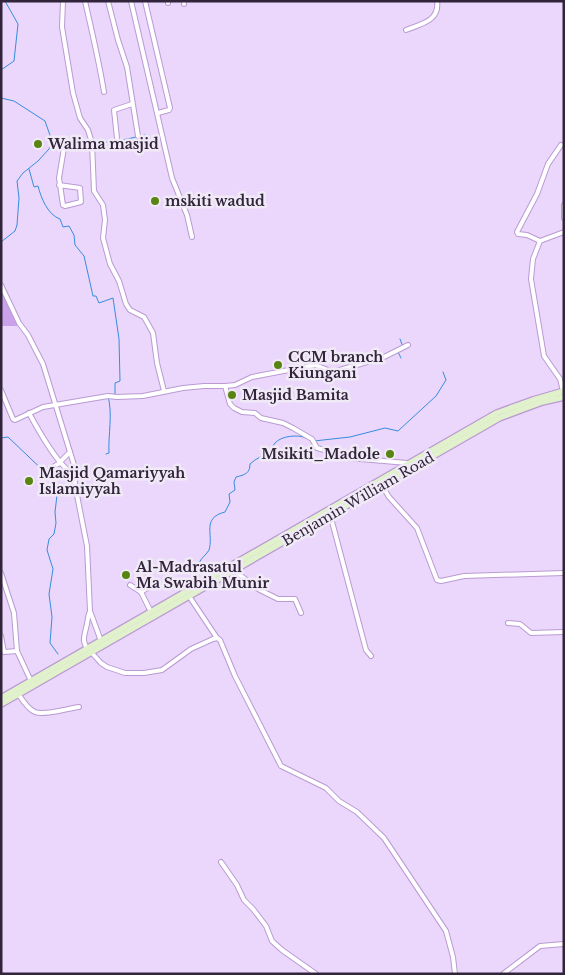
<svg xmlns="http://www.w3.org/2000/svg" width="565" height="975" font-family="'Libre Baskerville',serif">
<style>
.green{fill:#cba1eb}
.lines{fill:none;stroke-linecap:round;stroke-linejoin:round}
.stream{stroke:#368dde;stroke-width:1}
.minor-casing{stroke:#ba9ad3;stroke-width:6}
.secondary-casing{stroke:#ba9ad3;stroke-width:8}
.minor{stroke:#fff;stroke-width:4}
.secondary{stroke:#e0f1cc;stroke-width:5.5}
.poi-dot{fill:#588512;stroke:#f0eaf6;stroke-width:2}
.labels{text-anchor:middle;stroke-width:5;stroke-linejoin:round;paint-order:stroke}
.poi-label{font-size:14px;font-weight:bold;fill:#31243b;stroke:#f0eaf6;text-anchor:start}
.street-label{font-size:14px;fill:#31243b;stroke:#f0eaf6}
</style>
<rect width="100%" height="100%" fill="#ebd7fb"/>
<path class="green" d="M4 294 19 326H1V295Z"/>
<g class="lines">
<g class="stream">
<path d="M1 70 14 61 18 24 5 1"/>
<path d="M1 98 14 101 45 121 52 141 49 149 38 161 23 173 17 181 19 198 17 225 15 231 1 242"/>
<path d="M97 143 118 141 145 135"/>
<path d="M29 169 34 187 38 186C41 198 48 215 60 219L63 227 69 226 74 235 75 245 84 256 93 296H96L99 303 113 298 119 339 120 381 115 383V395"/>
<path d="M400 339 403 347"/>
<path d="M398 352 401 358"/>
<path d="M1 438 8 437 50 477 58 487 55 512 56 523 54 534 49 539 47 550 53 569 49 594 52 617 50 643 58 654"/>
<path d="M314 441 350 437 385 428 398 431 436 396 446 380 443 372"/>
<path d="M106 454 109 453C108 434 113 415 108 396"/>
<path d="M204 575 199 563C201 558 207 554 209 550 214 535 201 518 225 512L230 502 229 494 235 490 234 482 236 477C245 475 250 473 250 464 256 458 264 456 270 450 272 448 273 445 275 443 281 436 298 434 306 438"/>
</g>
<defs>
<g id="minor">
<path d="M63 1 62 27 73 93 80 118 88 130 92 143 94 191 103 205 105 220 103 238 110 264 119 281 126 304 130 310 144 317 153 333 157 363 164 391"/>
<path d="M85 1C92 32 99 61 104 92"/>
<path d="M108 1 118 40 127 67 138 136"/>
<path d="M131 1 172 178 187 215 192 237"/>
<path d="M145 1 170 108 169 110 158 113"/>
<path d="M168 1V3"/>
<path d="M184 1V4"/>
<path d="M406 30C421 24 440 21 437 1"/>
<path d="M117 138 114 110 132 104"/>
<path d="M59 185 80 188 81 202 65 206 63 205 59 178 65 142"/>
<path d="M564 205V218"/>
<path d="M540 241 527 235 518 234 517 232 537 194 548 164 561 145"/>
<path d="M1 285 19 323 28 335 43 364 74 465 75 485 87 546 90 611 101 641"/>
<path d="M225 386 230 404 234 408 242 412 255 413 261 418 283 423 293 428 312 439 317 448 339 454 343 457 349 458 407 463"/>
<path d="M1 390 13 419 15 420 43 407 108 396 117 397 143 396 183 388 204 386H225L235 385 252 377 315 365 333 372 384 357 408 345"/>
<path d="M563 391 560 379 544 356 531 279 533 259 540 241 564 232"/>
<path d="M29 413C36 426 61 471 74 473"/>
<path d="M42 473 58 464 70 452"/>
<path d="M381 484 389 497 417 528 437 580 441 581 464 576 564 573"/>
<path d="M330 514 366 650 371 656"/>
<path d="M235 571 258 589 278 599H295L301 613"/>
<path d="M1 573 14 613 17 651 31 681"/>
<path d="M130 585 141 592 151 612"/>
<path d="M141 592 151 586 147 571"/>
<path d="M189 596 217 638"/>
<path d="M508 623 520 624 531 633 564 632"/>
<path d="M1 636 4 652 17 651"/>
<path d="M87 649C82 639 84 638 86 628 88 622 87 618 90 611"/>
<path d="M91 652 101 663 107 667 125 673H144L162 670 191 649 213 639 217 638 220 640 235 676 281 766 326 788 339 801 357 812 384 838 446 931 453 957 455 974"/>
<path d="M19 695C23 701 28 709 35 712 44 716 69 708 79 707"/>
<path d="M221 862 237 885 244 900 253 909 266 926 272 941 282 950 316 974"/>
<path d="M503 974 540 946 564 944"/>
</g>
<g id="secondary">
<path d="M1 698 497 413 533 400 564 391"/>
<path d="M1 704 499 418 542 402 564 397"/>
</g>
</defs>
<use href="#minor" class="minor-casing"/>
<use href="#secondary" class="secondary-casing"/>
<use href="#minor" class="minor"/>
<use href="#secondary" class="secondary"/>
</g>
<g class="poi-dot">
<circle cx="38" cy="144" r="5"/>
<circle cx="155" cy="201" r="5"/>
<circle cx="278" cy="365" r="5"/>
<circle cx="232" cy="395" r="5"/>
<circle cx="390" cy="454" r="5"/>
<circle cx="29" cy="481" r="5"/>
<circle cx="126" cy="575" r="5"/>
</g>
<g class="labels">
<g class="poi-label">
<text x="48" y="149">Walima masjid</text>
<text x="165" y="206">mskiti wadud</text>
<text x="288" y="362">CCM branch<tspan x="288" dy="16">Kiungani</tspan></text>
<text x="242" y="400">Masjid Bamita</text>
<text x="380" y="459" text-anchor="end">Msikiti_Madole</text>
<text x="39" y="478">Masjid Qamariyyah<tspan x="39" dy="16">Islamiyyah</tspan></text>
<text x="136" y="572">Al-Madrasatul<tspan x="136" dy="16">Ma Swabih Munir</tspan></text>
</g>
<g class="street-label">
<text transform="translate(358 499) rotate(-30)" y="5">Benjamin William Road</text>
</g>
</g>
<rect width="565" height="975" fill="none" stroke="#31243b" stroke-width="5"/>
</svg>
